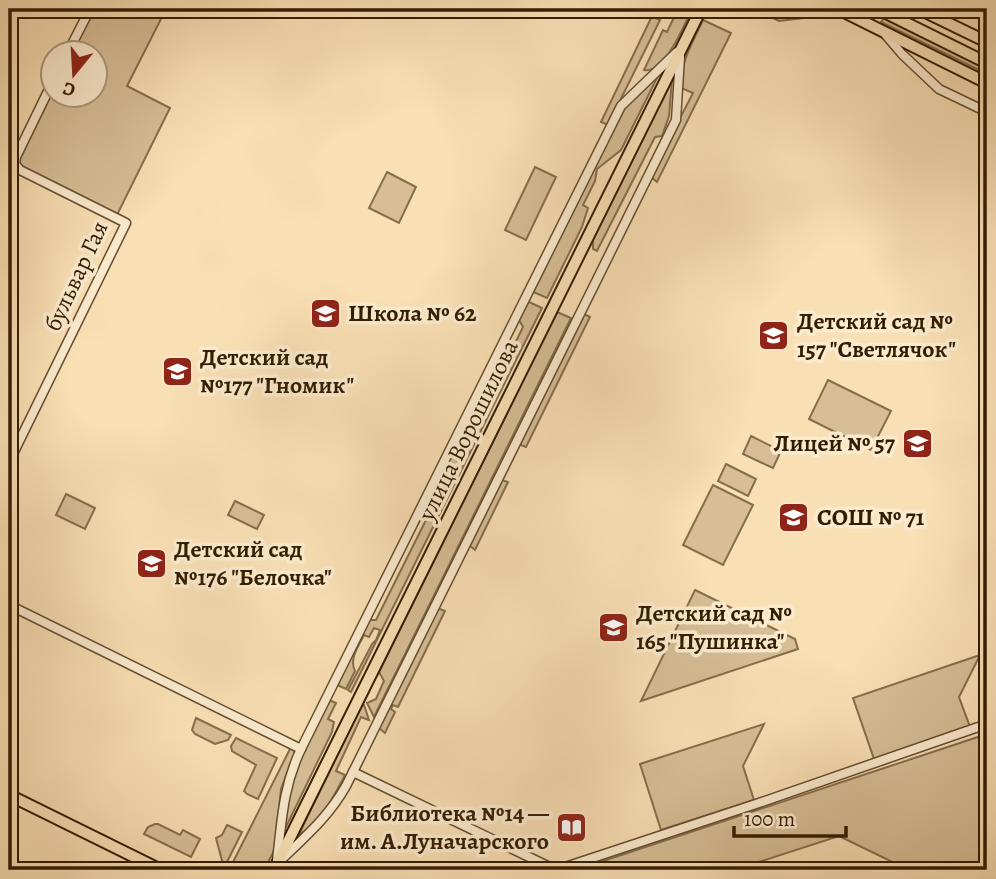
<svg xmlns="http://www.w3.org/2000/svg" width="996" height="879" font-family="Alegreya,serif">
<style>
.green{fill:#d7be96;stroke:#856e4c;stroke-width:2}
.lines{fill:none;stroke-linecap:round;stroke-linejoin:round}
.minor-casing{stroke:#644e2e;stroke-width:11}
.major-casing{stroke:#331d02;stroke-width:14}
.minor{stroke:#fbeace;stroke-width:8}
.major{stroke:#f9dfb4;stroke-width:10}
.labels{text-anchor:middle;stroke-width:7;stroke-linejoin:round;paint-order:stroke}
.street-label{font-size:24px;fill:#331d02;stroke:#fbeace}
.poi-label{font-size:24px;font-weight:bold;fill:#331d02;stroke:#fbeace;text-anchor:start}
</style>
<rect width="100%" height="100%" fill="#f9dfb4"/>
<filter id="stains"><feTurbulence type="fractalNoise" baseFrequency=".00286" numOctaves="4"/><feColorMatrix values="0 0 0 0 .2 0 0 0 0 .09 0 0 0 0 .02 0 0 0 .5 -.17"/></filter>
<radialGradient id="worn" r=".72"><stop offset=".6" stop-color="#630" stop-opacity="0"/><stop offset="1" stop-color="#630" stop-opacity=".3"/></radialGradient>
<g class="green">
<path d="M94 9H166L127 86 170 108 117 215 17 164 52 92V94H94V52H72Z"/>
<path d="M674 9H692C684 25 665 74 644 70L663 30 667 32 677 11Z"/>
<path d="M754 9H822L829 15 779 21Z"/>
<path d="M652 16 660 20 608 125 601 122Z"/>
<path d="M884 18 987 69V74L881 22Z"/>
<path d="M703 20 731 33 657 182 651 177 652 172 693 93 679 87C683 58 691 45 703 20Z"/>
<path d="M659 74 621 150 597 169 595 181 583 205 588 208 582 227 547 298 531 291 622 111Z"/>
<path d="M672 80 669 116 662 136 655 137 597 251 593 249V239Z"/>
<path d="M535 167 556 177 526 240 505 230Z"/>
<path d="M387 172 416 187 399 223 369 208Z"/>
<path d="M527 301 542 308 351 692 348 690 372 644 376 640 380 630 374 628 369 637 364 635C358 647 349 659 355 671L346 689 337 685 367 624 370 620H376L428 516 424 513V509L468 419 479 417 523 327 518 318Z"/>
<path d="M557 312 571 318 374 717 367 703 376 699 384 681 379 672Z"/>
<path d="M582 313 590 317 526 447 518 444Z"/>
<path d="M828 380 891 411 871 450 809 419Z"/>
<path d="M751 436 781 451 773 468 743 454Z"/>
<path d="M726 464 756 479 748 496 718 481Z"/>
<path d="M502 480 508 482 475 550 469 545 501 481Z"/>
<path d="M713 485 753 505 723 565 683 545Z"/>
<path d="M66 494 95 508 85 529 56 515Z"/>
<path d="M235 501 264 515 257 529 228 515Z"/>
<path d="M695 590 795 639 798 649 641 701Z"/>
<path d="M437 608 445 611 398 707 393 705 391 709 395 712 385 733 379 728Z"/>
<path d="M980 655 959 697 970 727 874 759 853 698Z"/>
<path d="M329 700 336 703 328 719 334 722 332 732 285 829 287 799 296 767Z"/>
<path d="M362 704 364 705 369 720 361 717 336 771 345 775C331 802 323 818 298 836Z"/>
<path d="M196 718 231 735 228 740 215 744 195 734 192 730Z"/>
<path d="M764 724 743 766 754 800 661 830 640 764Z"/>
<path d="M987 734V870H909L839 836 734 870H576Z"/>
<path d="M236 738 277 758 258 799 247 794 244 791 256 765 232 751 231 746Z"/>
<path d="M291 747 294 750V755L281 789 275 849 264 870H229Z"/>
<path d="M155 824H158L180 835 183 830 200 839 191 857 144 834 148 827Z"/>
<path d="M227 825 242 832 224 868 216 838 222 835Z"/>
</g>
<g class="lines">
<defs>
<g id="minor">
<path d="M977 9 987 11"/>
<path d="M884 33 902 54 939 89 987 112"/>
<path d="M68 52 90 9"/>
<path d="M9 462 126 223 20 170 15 164 16 157 52 83"/>
<path d="M9 605 301 749"/>
<path d="M353 772 556 870 759 803 987 724"/>
<path d="M282 859C307 835 329 816 346 786L676 120 680 57"/>
<path d="M277 860C282 819 283 787 301 749L621 106 677 52"/>
</g>
<g id="major">
<path d="M838 9 987 83"/>
<path d="M878 9 987 63"/>
<path d="M919 9 987 42"/>
<path d="M9 795 161 870"/>
<path d="M274 870 701 9"/>
</g>
</defs>
<use href="#minor" class="minor-casing"/>
<use href="#major" class="major-casing"/>
<use href="#minor" class="minor"/>
<use href="#major" class="major"/>
</g>
<defs>
<symbol id="school-square" viewBox="-11 -11 22 22"><rect x="-9" y="-9" width="18" height="18" rx="4" fill="#8f2418" stroke="#fbeace"/><path d="M0-5L7-2L0 1L-7-2ZM-4 1L0 2.5L4 1V4Q0 6-4 4Z" fill="#fff"/></symbol>
<symbol id="library-square" viewBox="-11 -11 22 22"><rect x="-9" y="-9" width="18" height="18" rx="4" fill="#8f2418" stroke="#fbeace"/><path d="M-6-4Q-3-5.5-.7-3.5V5Q-3 3-6 4ZM6-4Q3-5.5 .7-3.5V5Q3 3 6 4Z" fill="#fff"/></symbol>
</defs>
<g fill-rule="evenodd">
<use href="#school-square" x="308" y="296" width="35" height="35"/>
<use href="#school-square" x="756" y="318" width="35" height="35"/>
<use href="#school-square" x="160" y="354" width="35" height="35"/>
<use href="#school-square" x="900" y="426" width="35" height="35"/>
<use href="#school-square" x="776" y="500" width="35" height="35"/>
<use href="#school-square" x="134" y="546" width="35" height="35"/>
<use href="#school-square" x="596" y="610" width="35" height="35"/>
<use href="#library-square" x="554" y="810" width="35" height="35"/>
</g>
<g class="labels">
<g class="street-label">
<text transform="translate(76 276) rotate(-65)" y="8">бульвар Гая</text>
<text transform="translate(468 430) rotate(-64)" y="8">улица Ворошилова</text>
</g>
<g class="poi-label">
<text x="348" y="321">Школа № 62</text>
<text x="797" y="329">Детский сад №<tspan x="797" dy="28">157 "Светлячок"</tspan></text>
<text x="200" y="365">Детский сад<tspan x="200" dy="28">№177 "Гномик"</tspan></text>
<text x="895" y="451" text-anchor="end">Лицей № 57</text>
<text x="817" y="525">СОШ № 71</text>
<text x="174" y="557">Детский сад<tspan x="174" dy="28">№176 "Белочка"</tspan></text>
<text x="636" y="621">Детский сад №<tspan x="636" dy="28">165 "Пушинка"</tspan></text>
<text x="549" y="821" text-anchor="end">Библиотека №14 —<tspan x="549" dy="28">им. А.Луначарского</tspan></text>
</g>
</g>
<rect width="996" height="879" fill="none" stroke="#f9dfb4" stroke-width="35"/>
<rect x="10" y="10" width="975" height="858" fill="none" stroke="#331d02" stroke-width="3.5"/>
<rect x="18" y="18" width="961" height="844" fill="none" stroke="#331d02" stroke-width="2"/>
<g transform="translate(74 74) rotate(198)"><circle r="33" fill="#fbeace" stroke="#ab987c" stroke-width="2"/>
<path d="M0-5L12 26L0 18L-12 26Z" fill="#8f2418"/>
<text y="-10" font-size="19" font-weight="bold" text-anchor="middle" fill="#331d02">С</text>
</g>
<path d="M734 826v10h112v-10" fill="none" stroke="#331d02" stroke-width="3.5"/>
<text x="744" y="826" font-size="21" fill="#331d02" stroke="#fbeace" stroke-width="5" paint-order="stroke">100 m</text>
<rect width="100%" height="100%" filter="url(#stains)"/>
<rect width="100%" height="100%" fill="url(#worn)"/>
</svg>
